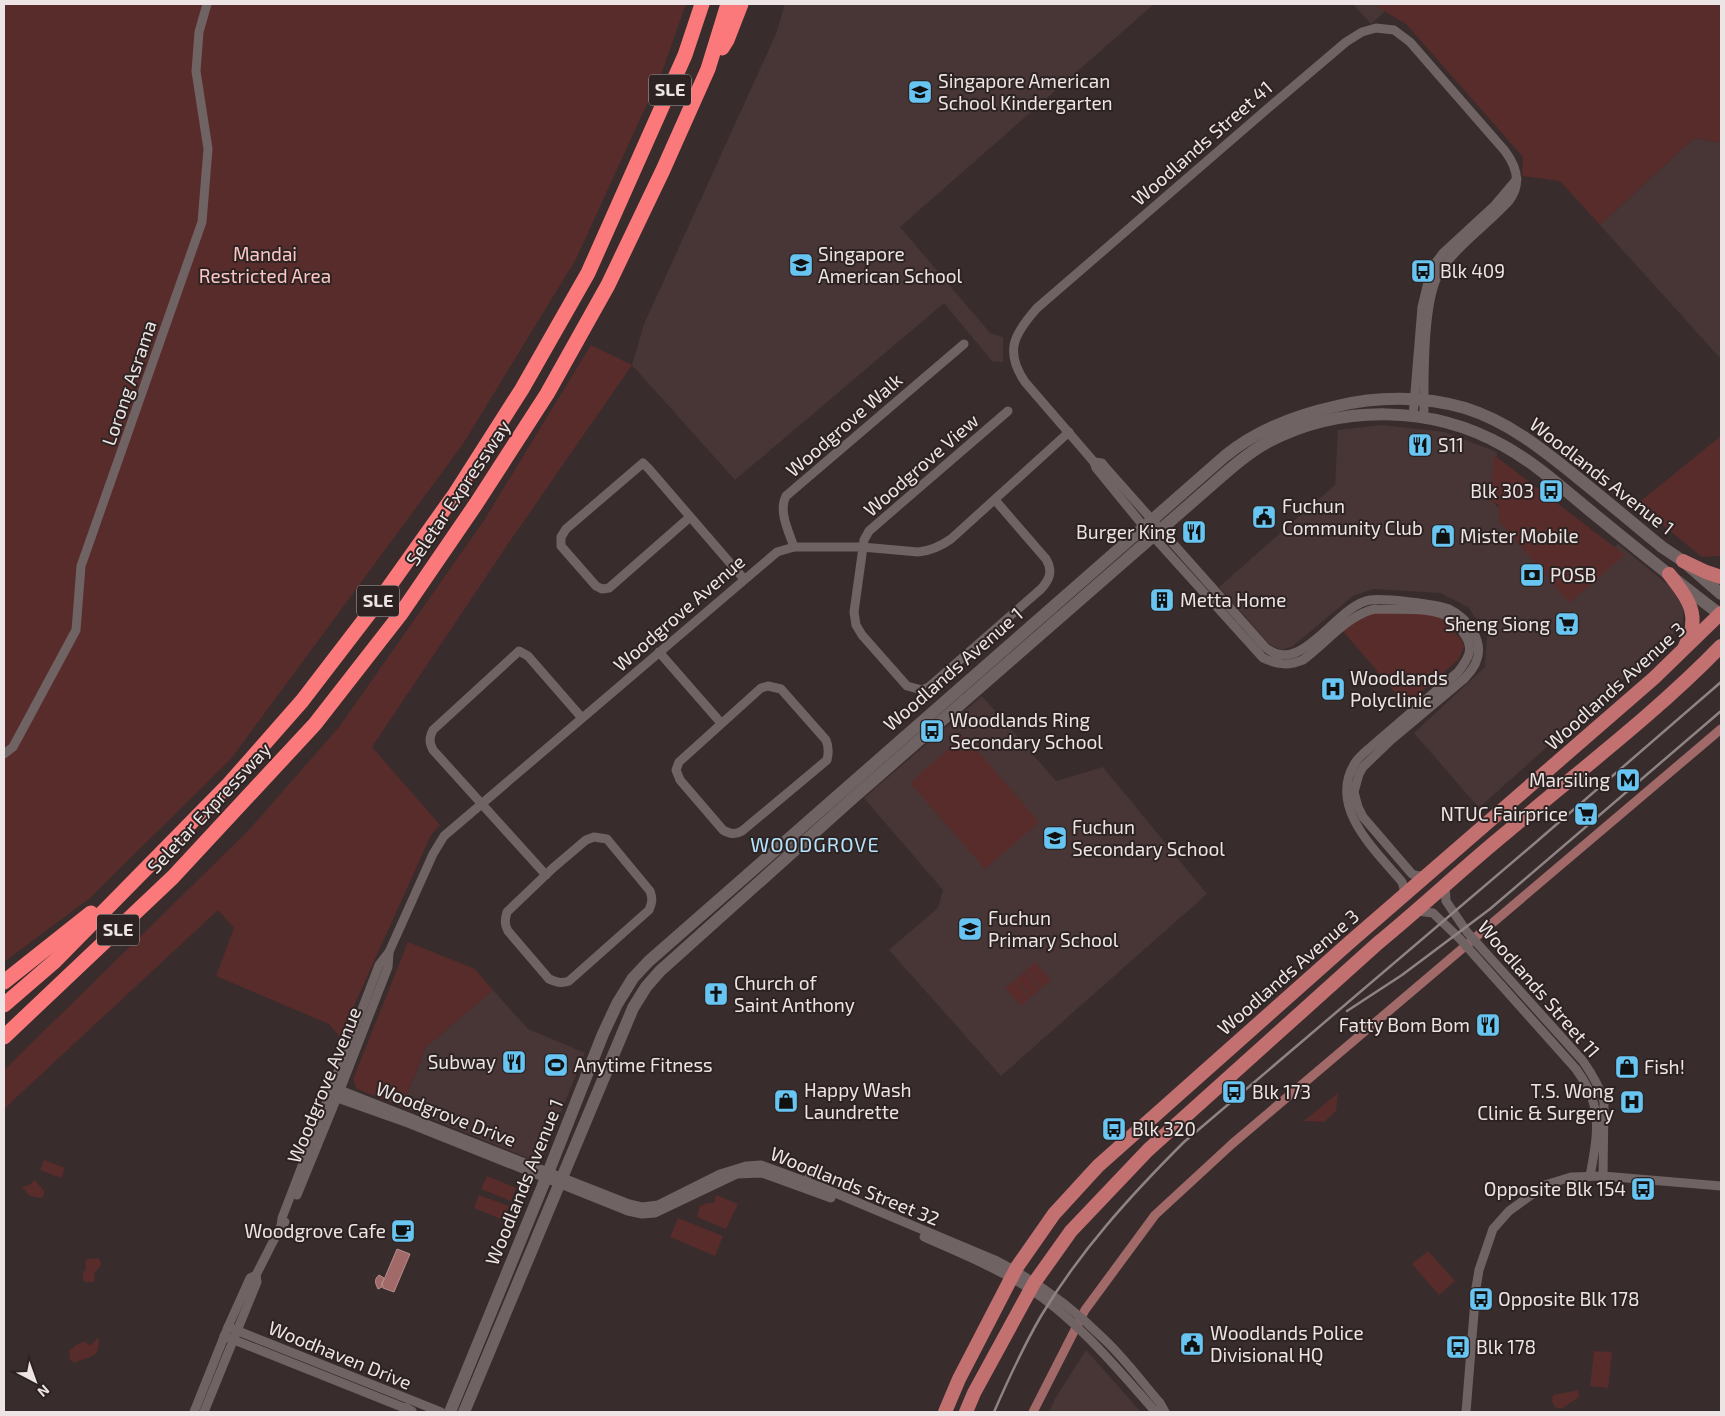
<svg xmlns="http://www.w3.org/2000/svg" width="1725" height="1416" font-family="'Exo 2',sans-serif">
<style>
.built{fill:#483636}
.green{fill:#582c2b}
.water{fill:#a16967;stroke:#b88e8d}
.lines{fill:none;stroke-linecap:round;stroke-linejoin:round}
.canal{stroke:#a16967;stroke-width:9}
.pedestrian{stroke:#706363;stroke-width:7}
.minor{stroke:#706363;stroke-width:9}
.secondary{stroke:#706363;stroke-width:12}
.primary{stroke:#c37071;stroke-width:14}
.motorway{stroke:#fb797a;stroke-width:15}
.rail{stroke:#8e8484;stroke-width:2.5}
.labels{text-anchor:middle;stroke-width:4;stroke-linejoin:round;paint-order:stroke}
.shield{fill:#2d2322;stroke:#b3abaa;stroke-width:1}
.shield-label{font-size:18px;font-weight:bold;fill:#ede5e5}
.poi-label{font-size:19px;fill:#ede5e5;stroke:#2d2322;text-anchor:start}
.street-label{font-size:19px;fill:#ede5e5;stroke:#2d2322}
.park-label{font-size:19px;fill:#fbc6c4;stroke:#2d2322}
.neighbourhood-label{font-size:20px;letter-spacing:1px;fill:#b4e4fd;stroke:#2d2322}
</style>
<rect width="100%" height="100%" fill="#382c2c"/>
<g class="built">
<path d="M785 4H1154L900 227 990 333 1003 337V362L992 361 944 303 735 480 632 365 644 324 776 34Z"/>
<path d="M1353 4H1393L1371 24Z"/>
<path d="M1694 138 1721 143V359L1600 225Z"/>
<path d="M1382 425 1445 432 1497 452 1494 503 1568 588 1618 544 1677 592 1684 608 1682 626 1479 808 1414 733 1485 667 1487 634 1468 607 1440 593 1373 589 1353 596 1293 646 1281 650 1270 645 1219 587 1335 485 1338 430Z"/>
<path d="M982 696 1056 781 1103 767 1207 894 1001 1076 889 950 938 908 943 890 864 798Z"/>
<path d="M493 990 528 1029 585 1053 543 1156 533 1160 402 1107 426 1047Z"/>
<path d="M1086 1350 1141 1412H1049L1055 1399Z"/>
</g>
<g class="green">
<path d="M4 4H686L663 69 576 259 463 444 231 759 90 898 4 962Z"/>
<path d="M1376 4H1721V143L1694 138 1600 225 1560 181 1522 176 1523 157 1406 24 1379 8Z"/>
<path d="M591 345 632 365 508 544 372 747 440 825 431 835 340 1037 329 1024 216 976 234 928 218 910 4 1109V1070L248 831 339 727 483 522Z"/>
<path d="M1721 436V556L1702 557 1637 504Z"/>
<path d="M1494 455 1625 555 1569 603 1499 521 1498 504 1490 502Z"/>
<path d="M1377 610 1441 616 1462 641 1464 647 1458 660 1406 705 1343 631 1360 616Z"/>
<path d="M964 735 1039 822 985 869 910 783Z"/>
<path d="M408 942 475 969 493 990 426 1047 402 1107 357 1089 353 1079Z"/>
<path d="M1035 962 1051 980 1041 988 1026 970Z"/>
<path d="M1025 971 1040 989 1031 997 1016 979Z"/>
<path d="M1015 980 1030 998 1021 1006 1005 988Z"/>
<path d="M1338 1093 1336 1111 1324 1122 1304 1121Z"/>
<path d="M44 1160 65 1168 61 1178 40 1170Z"/>
<path d="M487 1176 516 1188 511 1201 481 1189Z"/>
<path d="M35 1180 44 1191V1195L41 1198 30 1196 22 1187 29 1185Z"/>
<path d="M479 1195 509 1206 503 1220 474 1208Z"/>
<path d="M716 1195 738 1204 726 1229 697 1217 700 1206 707 1203H714Z"/>
<path d="M678 1218 723 1236 715 1256 670 1237Z"/>
<path d="M1428 1251 1455 1281 1439 1295 1412 1264Z"/>
<path d="M99 1258 101 1263 100 1267 94 1273 95 1279 93 1282H85C82 1276 81 1274 86 1269L85 1262 88 1259Z"/>
<path d="M96 1339H99C99 1361 88 1355 75 1363L70 1360 69 1351 76 1345 85 1341 87 1344 91 1345Z"/>
<path d="M1594 1351 1612 1352 1608 1388 1590 1386Z"/>
<path d="M1578 1390 1579 1397 1561 1409 1555 1407 1552 1401 1553 1395Z"/>
</g>
<path class="water" d="M397 1249 410 1254 394 1292 383 1288 382 1282V1287L378 1289C375 1283 374 1279 379 1275L384 1278 383 1282Z"/>
<g class="lines">
<path class="canal" d="M1033 1412 1085 1310 1155 1215 1232 1144 1721 729"/>
<path class="pedestrian" d="M796 1164 811 1170 806 1182"/>
<g class="minor">
<path d="M1413 416 1422 307 1429 278 1434 265 1443 253 1495 205 1517 179"/>
<path d="M1094 462 1102 463 1106 468 1265 647C1301 679 1336 605 1370 600 1384 598 1437 604 1449 609 1468 618 1485 642 1476 662 1474 668 1469 673 1465 678L1391 740 1363 767 1359 774 1354 792 1358 807 1363 817 1412 874 1418 876 1426 875"/>
<path d="M995 500 1046 559C1053 571 1050 579 1041 589L929 687 922 690 907 686 862 635 856 625 854 612 864 540 869 531 884 518 1008 411"/>
<path d="M690 517 609 588 602 589 596 586 561 546V537L566 529 643 463 649 469 737 571 744 579"/>
<path d="M794 547C789 532 778 511 786 496L964 344"/>
<path d="M659 652 721 723"/>
<path d="M768 686 781 689 826 740C829 747 829 752 827 760L742 831C735 835 730 834 723 830L680 780 676 770 679 762 761 688Z"/>
<path d="M4 754 13 747 76 630 81 566 202 222 208 149 196 71 199 32 207 4"/>
<path d="M594 837 607 839 650 891C653 899 652 903 649 910L569 981C561 984 556 982 549 979L508 931C504 924 505 919 507 912L553 868 586 840Z"/>
<path d="M546 875 433 750C429 742 429 738 433 730L519 651 528 656 582 718"/>
<path d="M1445 885 1446 901 1467 932 1583 1061C1592 1074 1600 1087 1604 1102L1603 1176"/>
<path d="M1403 896 1404 888 1402 882C1376 851 1327 807 1355 763 1357 759 1362 755 1365 752L1458 672C1468 659 1475 649 1464 634 1461 629 1457 623 1452 619 1435 606 1396 610 1375 609 1349 614 1325 644 1303 660 1288 666 1278 665 1263 658L1141 523 1096 468 1094 462 1025 382C1004 351 1014 334 1037 308L1273 104 1346 42 1362 32 1376 28 1394 30 1410 42 1505 151C1517 167 1522 184 1509 201 1488 224 1458 245 1441 270 1422 296 1424 383 1424 417"/>
<path d="M1417 911 1433 913 1460 939 1576 1069C1584 1080 1591 1091 1594 1105 1600 1127 1594 1154 1590 1176"/>
<path d="M332 1087 629 1204 642 1207 658 1205 720 1174 746 1166 761 1165 821 1187 997 1261C1036 1281 1074 1309 1105 1340 1125 1359 1142 1382 1160 1403L1165 1412"/>
<path d="M329 1095 408 1123 628 1211 642 1214 655 1213 737 1174 762 1173 831 1198"/>
<path d="M297 1195 340 1090 388 967 389 953"/>
<path d="M281 1226 282 1218 379 965 389 952 433 854 444 836 777 552 794 547H862L918 552C931 551 941 546 951 539L1069 432"/>
<path d="M924 1237C960 1253 997 1268 1030 1289 1078 1321 1115 1366 1153 1409L1159 1412"/>
<path d="M228 1327 441 1412"/>
<path d="M224 1336 412 1411"/>
<path d="M194 1412 228 1327 250 1278 256 1275 281 1226 285 1222"/>
<path d="M204 1412 257 1282 256 1275"/>
<path d="M1466 1412 1476 1288 1479 1270 1493 1229 1509 1211 1545 1185 1571 1177 1603 1176 1721 1186"/>
</g>
<g class="secondary">
<path d="M406 1409 409 1412"/>
<path d="M450 1412 546 1178 603 1034 617 1004 633 978 649 961 1225 456C1258 429 1296 415 1337 406 1378 396 1424 396 1465 408 1510 422 1546 452 1583 482 1609 503 1635 525 1662 547L1683 561 1721 594"/>
<path d="M464 1412 633 1008 646 987 660 971 853 798 1214 483C1231 468 1248 453 1268 442 1341 404 1432 405 1504 446 1535 463 1561 487 1588 509 1632 545 1676 581 1721 615"/>
</g>
<g class="primary">
<path d="M1683 561 1706 572 1721 577"/>
<path d="M1669 574C1688 599 1702 615 1685 646"/>
<path d="M945 1412 959 1379 1017 1267 1054 1214 1098 1166 1350 942 1654 678 1721 613"/>
<path d="M966 1412 974 1393 1034 1283 1071 1231 1148 1150 1378 943C1422 907 1463 868 1507 832 1579 771 1655 714 1721 646"/>
</g>
<g class="motorway">
<path d="M722 48 727 40 741 4"/>
<path d="M4 982 91 913"/>
<path d="M4 1005 55 961 229 784 302 701 381 598 455 494 522 389 588 273 685 55 702 4"/>
<path d="M4 1037 173 877 315 724 400 615 476 504 547 394 608 285 663 170 708 69 728 4"/>
</g>
<g class="rail">
<path d="M1347 1011 1402 975 1490 909 1721 711"/>
<path d="M994 1412C1008 1380 1023 1347 1041 1316 1080 1251 1130 1196 1184 1142L1535 843 1721 682"/>
</g>
</g>
<defs>
<symbol id="school-square" viewBox="-11 -11 22 22"><rect x="-9" y="-9" width="18" height="18" rx="4" fill="#68c4f0" stroke="#2d2322"/><path d="M0-5L7-2L0 1L-7-2ZM-4 1L0 2.5L4 1V4Q0 6-4 4Z" fill="#111"/></symbol>
<symbol id="bus-square" viewBox="-11 -11 22 22"><rect x="-9" y="-9" width="18" height="18" rx="4" fill="#68c4f0" stroke="#2d2322"/><path d="M-5-6H5V4H4V6H2V4H-2V6H-4V4H-5ZM-3.5-4V0h7V-4ZM-3.5 1.2v1.5H-2V1.2ZM2 1.2v1.5H3.5V1.2Z" fill="#111"/></symbol>
<symbol id="restaurant-square" viewBox="-11 -11 22 22"><rect x="-9" y="-9" width="18" height="18" rx="4" fill="#68c4f0" stroke="#2d2322"/><path d="M-5-6h1v4h1v-4h1v4h1v-4h1v5L-1.5 .5V6h-2V.5L-5-1ZM5-6V6H3V1.5H1.5Q1.5-4 5-6Z" fill="#111"/></symbol>
<symbol id="civic-square" viewBox="-11 -11 22 22"><rect x="-9" y="-9" width="18" height="18" rx="4" fill="#68c4f0" stroke="#2d2322"/><path d="M-.6-6.5H3V-4.5H.6V-3L4-1V1h2V6H-6V1h2V-1L-.6-3ZM-1.2 2.5V6h2.4V2.5Z" fill="#111"/></symbol>
<symbol id="shop-square" viewBox="-11 -11 22 22"><rect x="-9" y="-9" width="18" height="18" rx="4" fill="#68c4f0" stroke="#2d2322"/><path d="M-5-2.5h2.3a2.7 3.5 0 0 1 5.4 0H5L5.5 6h-11ZM-1.5-2.5h3a1.5 2.3 0 0 0-3 0Z" fill="#111"/></symbol>
<symbol id="bank-square" viewBox="-11 -11 22 22"><rect x="-9" y="-9" width="18" height="18" rx="4" fill="#68c4f0" stroke="#2d2322"/><path d="M-6-4H6V4H-6ZM0-2.3a2.3 2.3 0 1 0 0 4.6a2.3 2.3 0 1 0 0-4.6Z" fill="#111"/></symbol>
<symbol id="building-square" viewBox="-11 -11 22 22"><rect x="-9" y="-9" width="18" height="18" rx="4" fill="#68c4f0" stroke="#2d2322"/><path d="M-4-6H4V6H1V3H-1V6H-4ZM-2.5-4.3h1.7v1.8h-1.7ZM.8-4.3h1.7v1.8H.8ZM-2.5-1h1.7V.8h-1.7ZM.8-1h1.7V.8H.8Z" fill="#111"/></symbol>
<symbol id="supermarket-square" viewBox="-11 -11 22 22"><rect x="-9" y="-9" width="18" height="18" rx="4" fill="#68c4f0" stroke="#2d2322"/><path d="M-6-5.5h2.5l.6 2H6L4.5 2H-2.5L-4.4-4H-6ZM-1.5 3.2a1.3 1.3 0 1 0 .1 0ZM3 3.2a1.3 1.3 0 1 0 .1 0Z" fill="#111"/></symbol>
<symbol id="hospital-square" viewBox="-11 -11 22 22"><rect x="-9" y="-9" width="18" height="18" rx="4" fill="#68c4f0" stroke="#2d2322"/><path d="M-5-5h3v3.5h4V-5h3V5h-3V1.5h-4V5h-3Z" fill="#111"/></symbol>
<symbol id="metro-square" viewBox="-11 -11 22 22"><rect x="-9" y="-9" width="18" height="18" rx="4" fill="#68c4f0" stroke="#2d2322"/><path d="M-5.5 5V-5H-3L0 0L3-5H5.5V5H3V-.5L0 4L-3-.5V5Z" fill="#111"/></symbol>
<symbol id="church-square" viewBox="-11 -11 22 22"><rect x="-9" y="-9" width="18" height="18" rx="4" fill="#68c4f0" stroke="#2d2322"/><path d="M-1.2-6h2.4v3.5h3.3v2.4h-3.3V6h-2.4V-.1h-3.3v-2.4h3.3Z" fill="#111"/></symbol>
<symbol id="stadium-square" viewBox="-11 -11 22 22"><rect x="-9" y="-9" width="18" height="18" rx="4" fill="#68c4f0" stroke="#2d2322"/><path d="M0-5a6.5 5 0 1 0 0 10a6.5 5 0 1 0 0-10ZM-3.5-1.8h7v3.6h-7Z" fill="#111"/></symbol>
<symbol id="cafe-square" viewBox="-11 -11 22 22"><rect x="-9" y="-9" width="18" height="18" rx="4" fill="#68c4f0" stroke="#2d2322"/><path d="M-5.5-4.5H6V0H3Q3 3.5 0 3.5H-2.5Q-5.5 3.5-5.5 0ZM3-3.2v2h1.7v-2ZM-6 4.5H4V6H-6Z" fill="#111"/></symbol>
</defs>
<g fill-rule="evenodd">
<use href="#school-square" x="906" y="78" width="28" height="28"/>
<use href="#school-square" x="787" y="251" width="28" height="28"/>
<use href="#bus-square" x="1409" y="257" width="28" height="28"/>
<use href="#restaurant-square" x="1406" y="431" width="28" height="28"/>
<use href="#bus-square" x="1537" y="477" width="28" height="28"/>
<use href="#civic-square" x="1250" y="503" width="28" height="28"/>
<use href="#restaurant-square" x="1180" y="518" width="28" height="28"/>
<use href="#shop-square" x="1429" y="522" width="28" height="28"/>
<use href="#bank-square" x="1518" y="561" width="28" height="28"/>
<use href="#building-square" x="1148" y="586" width="28" height="28"/>
<use href="#supermarket-square" x="1553" y="610" width="28" height="28"/>
<use href="#hospital-square" x="1319" y="675" width="28" height="28"/>
<use href="#bus-square" x="918" y="717" width="28" height="28"/>
<use href="#metro-square" x="1614" y="766" width="28" height="28"/>
<use href="#supermarket-square" x="1572" y="800" width="28" height="28"/>
<use href="#school-square" x="1041" y="824" width="28" height="28"/>
<use href="#school-square" x="956" y="915" width="28" height="28"/>
<use href="#church-square" x="702" y="980" width="28" height="28"/>
<use href="#restaurant-square" x="1474" y="1011" width="28" height="28"/>
<use href="#restaurant-square" x="500" y="1048" width="28" height="28"/>
<use href="#stadium-square" x="542" y="1051" width="28" height="28"/>
<use href="#shop-square" x="1613" y="1053" width="28" height="28"/>
<use href="#bus-square" x="1220" y="1078" width="28" height="28"/>
<use href="#shop-square" x="772" y="1087" width="28" height="28"/>
<use href="#hospital-square" x="1618" y="1088" width="28" height="28"/>
<use href="#bus-square" x="1100" y="1115" width="28" height="28"/>
<use href="#bus-square" x="1629" y="1175" width="28" height="28"/>
<use href="#cafe-square" x="389" y="1217" width="28" height="28"/>
<use href="#bus-square" x="1467" y="1285" width="28" height="28"/>
<use href="#civic-square" x="1178" y="1330" width="28" height="28"/>
<use href="#bus-square" x="1444" y="1333" width="28" height="28"/>
</g>
<g class="labels">
<g class="shield">
<rect x="649" y="74.5" width="42" height="31" rx="4"/>
<rect x="357" y="585.5" width="42" height="31" rx="4"/>
<rect x="97" y="914.5" width="42" height="31" rx="4"/>
</g>
<g class="shield-label">
<text x="670" y="96">SLE</text>
<text x="378" y="607">SLE</text>
<text x="118" y="936">SLE</text>
</g>
<g class="poi-label">
<text x="938" y="88">Singapore American<tspan x="938" dy="22">School Kindergarten</tspan></text>
<text x="818" y="261">Singapore<tspan x="818" dy="22">American School</tspan></text>
<text x="1440" y="278">Blk 409</text>
<text x="1438" y="452">S11</text>
<text x="1534" y="498" text-anchor="end">Blk 303</text>
<text x="1282" y="513">Fuchun<tspan x="1282" dy="22">Community Club</tspan></text>
<text x="1176" y="539" text-anchor="end">Burger King</text>
<text x="1460" y="543">Mister Mobile</text>
<text x="1550" y="582">POSB</text>
<text x="1180" y="607">Metta Home</text>
<text x="1550" y="631" text-anchor="end">Sheng Siong</text>
<text x="1350" y="685">Woodlands<tspan x="1350" dy="22">Polyclinic</tspan></text>
<text x="950" y="727">Woodlands Ring<tspan x="950" dy="22">Secondary School</tspan></text>
<text x="1610" y="787" text-anchor="end">Marsiling</text>
<text x="1568" y="821" text-anchor="end">NTUC Fairprice</text>
<text x="1072" y="834">Fuchun<tspan x="1072" dy="22">Secondary School</tspan></text>
<text x="988" y="925">Fuchun<tspan x="988" dy="22">Primary School</tspan></text>
<text x="734" y="990">Church of<tspan x="734" dy="22">Saint Anthony</tspan></text>
<text x="1470" y="1032" text-anchor="end">Fatty Bom Bom</text>
<text x="496" y="1069" text-anchor="end">Subway</text>
<text x="574" y="1072">Anytime Fitness</text>
<text x="1644" y="1074">Fish!</text>
<text x="804" y="1097">Happy Wash<tspan x="804" dy="22">Laundrette</tspan></text>
<text x="1614" y="1098" text-anchor="end">T.S. Wong<tspan x="1614" dy="22">Clinic &amp; Surgery</tspan></text>
<text x="1252" y="1099">Blk 173</text>
<text x="1132" y="1136">Blk 320</text>
<text x="1626" y="1196" text-anchor="end">Opposite Blk 154</text>
<text x="386" y="1238" text-anchor="end">Woodgrove Cafe</text>
<text x="1498" y="1306">Opposite Blk 178</text>
<text x="1210" y="1340">Woodlands Police<tspan x="1210" dy="22">Divisional HQ</tspan></text>
<text x="1476" y="1354">Blk 178</text>
</g>
<g class="street-label">
<text transform="translate(1202 143) rotate(-41)" y="7">Woodlands Street 41</text>
<text transform="translate(129 383) rotate(-71)" y="7">Lorong Asrama</text>
<text transform="translate(844 425) rotate(-41)" y="7">Woodgrove Walk</text>
<text transform="translate(921 465) rotate(-41)" y="7">Woodgrove View</text>
<text transform="translate(1602 476) rotate(38)" y="7">Woodlands Avenue 1</text>
<text transform="translate(458 493) rotate(-56)" y="7">Seletar Expressway</text>
<text transform="translate(679 613) rotate(-41)" y="7">Woodgrove Avenue</text>
<text transform="translate(953 669) rotate(-41)" y="7">Woodlands Avenue 1</text>
<text transform="translate(1615 686) rotate(-42)" y="7">Woodlands Avenue 3</text>
<text transform="translate(209 808) rotate(-47)" y="7">Seletar Expressway</text>
<text transform="translate(1288 972) rotate(-41)" y="7">Woodlands Avenue 3</text>
<text transform="translate(1539 989) rotate(49)" y="7">Woodlands Street 11</text>
<text transform="translate(324 1085) rotate(-68)" y="7">Woodgrove Avenue</text>
<text transform="translate(446 1114) rotate(21)" y="7">Woodgrove Drive</text>
<text transform="translate(524 1182) rotate(-68)" y="7">Woodlands Avenue 1</text>
<text transform="translate(855 1186) rotate(22)" y="7">Woodlands Street 32</text>
<text transform="translate(340 1355) rotate(22)" y="7">Woodhaven Drive</text>
</g>
<g class="park-label">
<text x="265" y="261">Mandai<tspan x="265" dy="22">Restricted Area</tspan></text>
</g>
<g class="neighbourhood-label">
<text x="815" y="852">WOODGROVE</text>
</g>
</g>
<rect width="1725" height="1416" fill="none" stroke="#ede5e5" stroke-width="10"/>
<g transform="translate(35 1381) rotate(139)" stroke="#2d2322" stroke-width="4" paint-order="stroke">
<path d="M0-4L9 19L0 12L-9 19Z" fill="#ede5e5"/>
<text y="-8" font-size="14" font-weight="bold" text-anchor="middle" fill="#ede5e5">N</text>
</g>
</svg>
